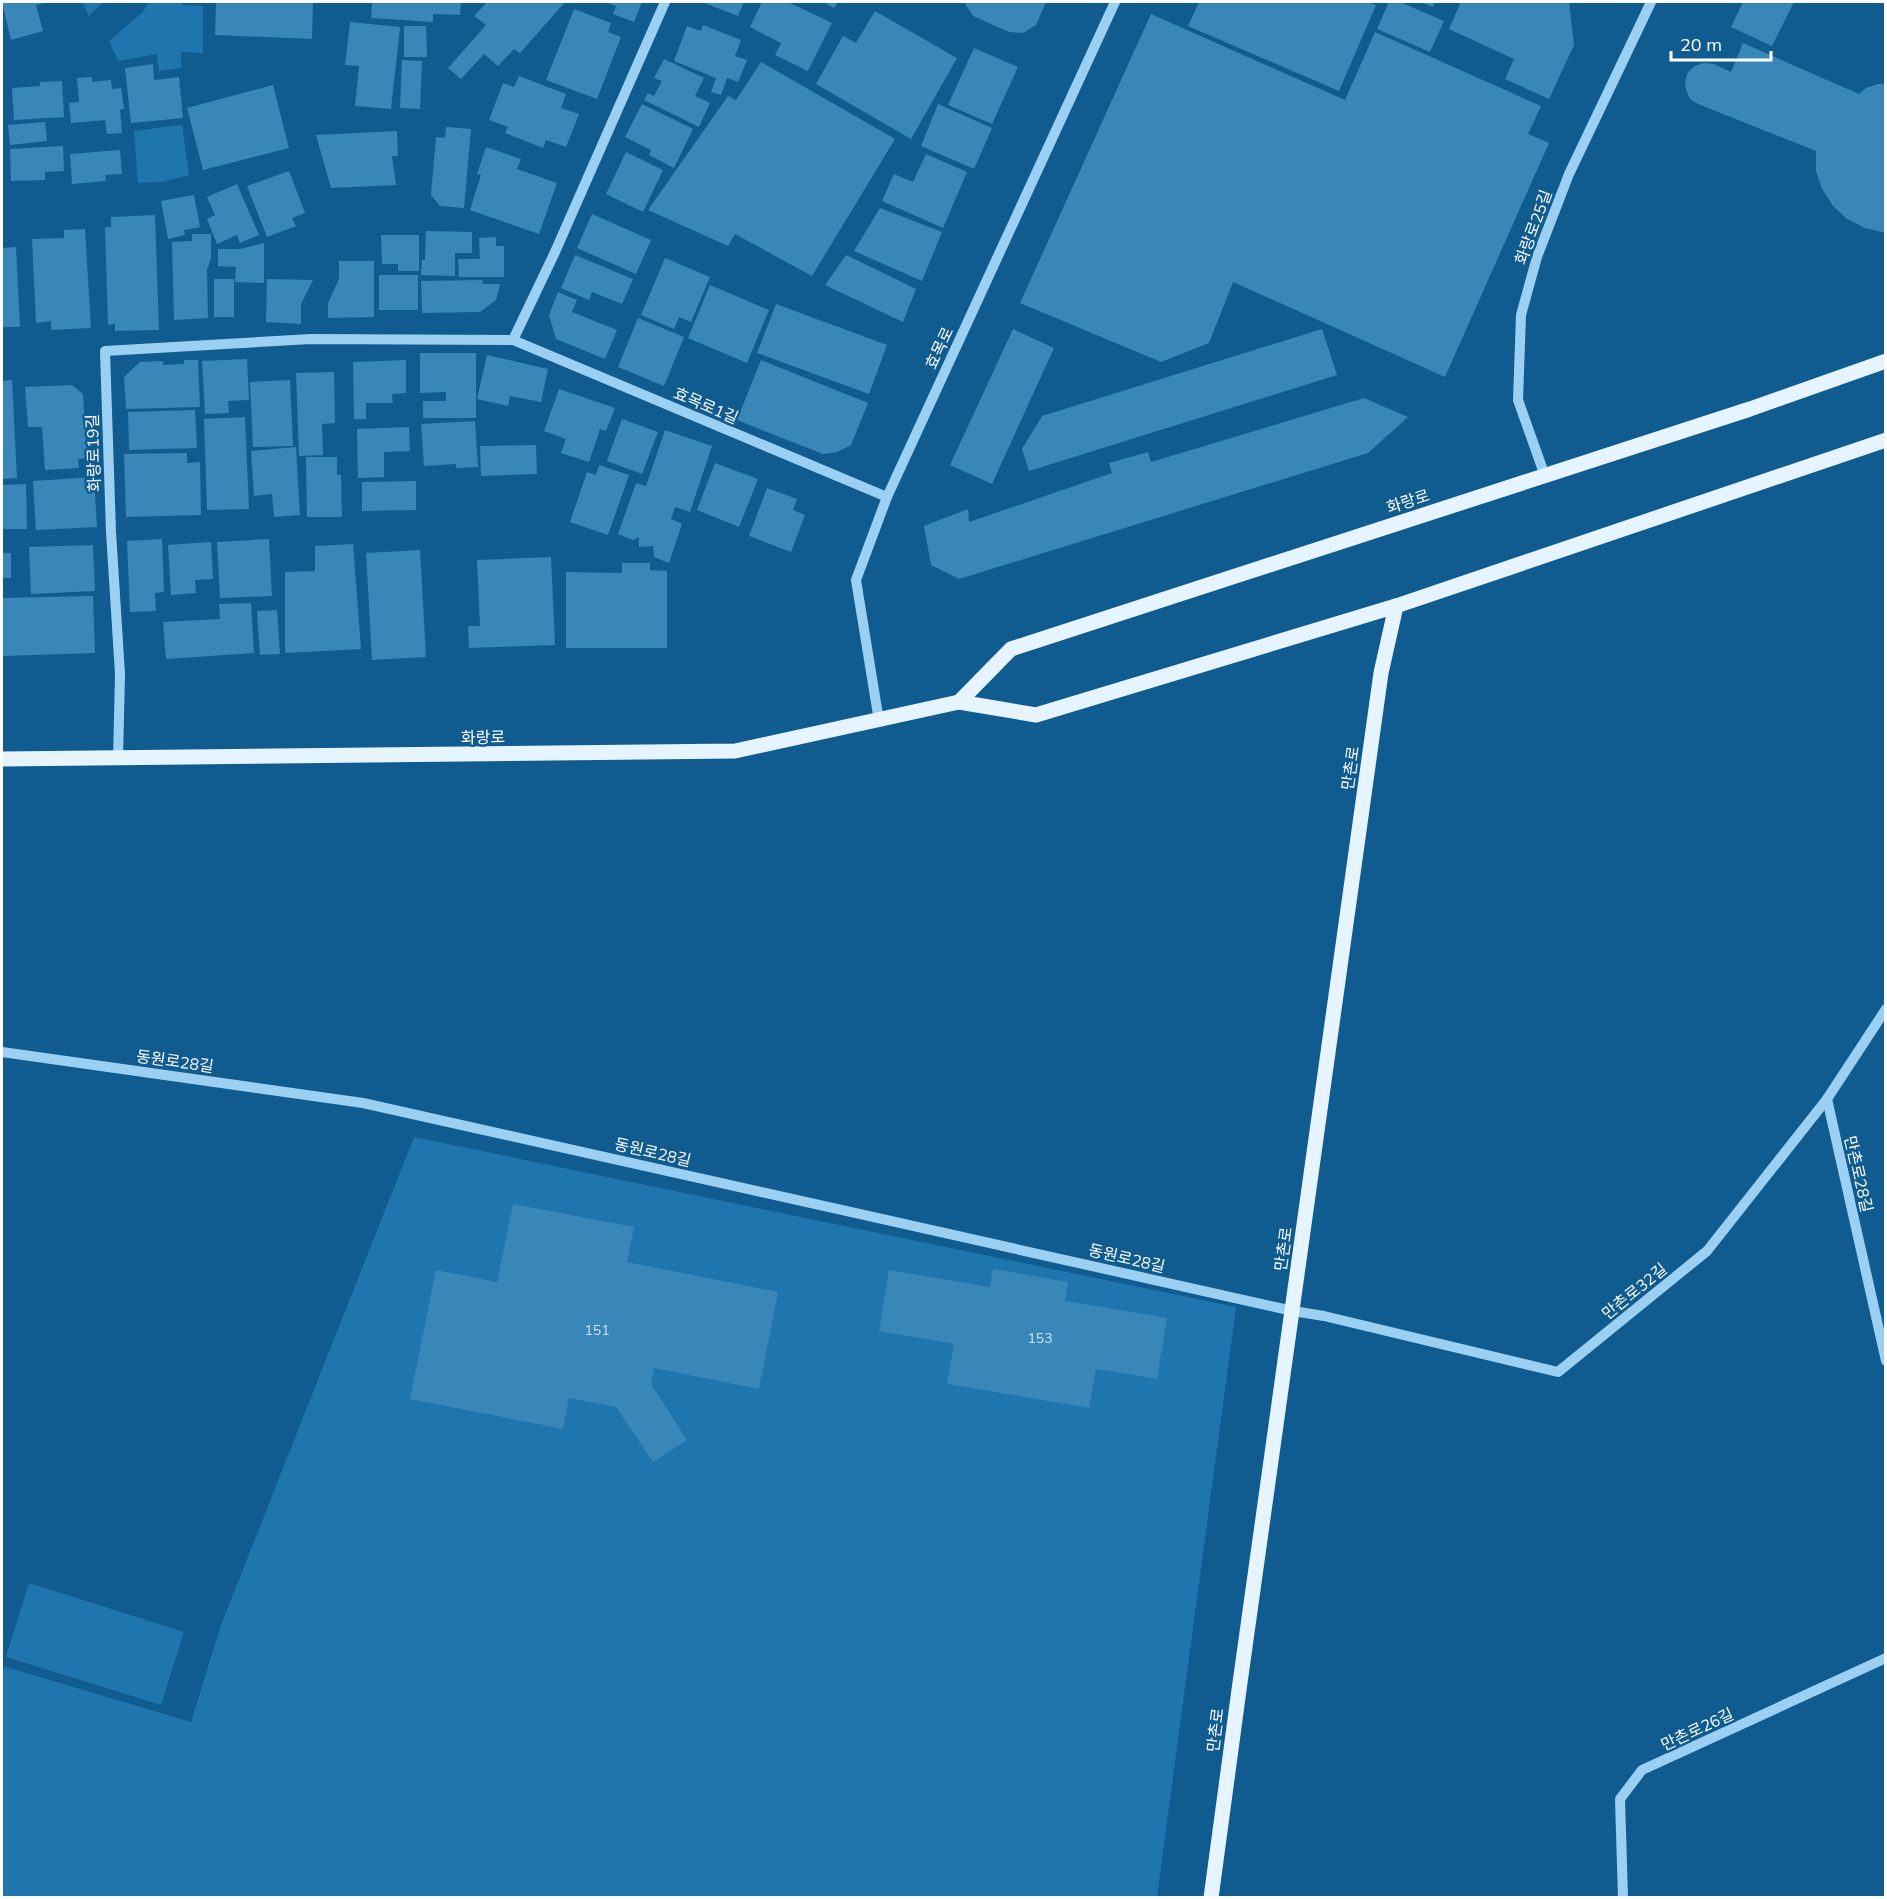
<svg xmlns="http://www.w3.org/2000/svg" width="1887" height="1899" font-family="Mulish,'Noto Sans KR',sans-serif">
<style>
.green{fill:#1f76ae}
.building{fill:#3986b9}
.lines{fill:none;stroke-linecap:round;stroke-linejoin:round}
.minor{stroke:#9bd0f3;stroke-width:10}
.major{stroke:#e6f4ff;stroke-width:15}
.labels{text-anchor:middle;stroke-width:5;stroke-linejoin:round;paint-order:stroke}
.number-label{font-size:14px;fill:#cee1ee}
.street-label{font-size:16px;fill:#fff;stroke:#105c90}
</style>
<rect width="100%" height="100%" fill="#105c90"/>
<g class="green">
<path d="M82 2H103L89 16Z"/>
<path d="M149 2H182L183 5 203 6V53L181 52V68L159 71 157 54 118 61 109 41 143 12Z"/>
<path d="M182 125 189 175 162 182 138 183 134 131Z"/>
<path d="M414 1137 1236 1307 1157 1897H2V1668L6 1667 191 1722 221 1625Z"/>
<path d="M29 1583 184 1632 161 1705 6 1657Z"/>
</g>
<g class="building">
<path d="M2 2H48L36 5 43 31 11 40Z"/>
<path d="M216 2H313L312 39 215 35Z"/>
<path d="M372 2H461L460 15 433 14V22L371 18Z"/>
<path d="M487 2H565L520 53 514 49 498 66 484 54 461 79 448 68 486 25 474 16Z"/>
<path d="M605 2H642L634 22 613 14 616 6Z"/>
<path d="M702 2H744L738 16Z"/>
<path d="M762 2H788L832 23 808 71 775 55 781 43 750 27Z"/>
<path d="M823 2H838L834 8Z"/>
<path d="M964 2H1046L1036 25 1023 33 1009 32 973 16Z"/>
<path d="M1199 2H1367L1376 5 1339 91 1188 26Z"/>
<path d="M1389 2H1400L1444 21 1430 52 1377 29Z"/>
<path d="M1421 2H1435L1433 7Z"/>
<path d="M1461 2H1569L1574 45 1549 99 1505 79 1514 59 1449 29Z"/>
<path d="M1743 2H1794L1772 46 1731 27Z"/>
<path d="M574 9 611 23 608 32 621 37 597 99 546 80Z"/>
<path d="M875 11 957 58 911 139 816 84 843 36 856 43Z"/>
<path d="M1151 14 1345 100 1375 32 1541 106 1528 134 1549 143 1445 377 1233 282 1209 343 1161 362 1020 303Z"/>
<path d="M350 22 400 27 391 109 355 106 359 66 345 65Z"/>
<path d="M703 25 741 40 735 56 747 60 738 82 727 78 721 95 711 92 716 78 674 61 687 26 701 31Z"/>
<path d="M404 26H426L427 57H404Z"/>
<path d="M1743 43 1859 94 1866 88 1878 84H1886V233L1865 228 1847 219 1833 206 1822 189 1816 171V151L1698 104 1690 99 1686 90 1685 81 1688 72 1695 66 1704 63 1714 64 1731 72Z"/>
<path d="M974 48 1018 67 992 124 948 105Z"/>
<path d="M664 59 704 78 695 96 710 103 699 127 644 100 648 93 654 96 662 81 654 78Z"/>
<path d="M402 60 422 61 420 109 400 108Z"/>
<path d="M761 62 895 139 812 276 735 234 728 246 648 210 728 96 736 100Z"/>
<path d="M153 64 154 80 179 77 183 118 131 123 125 68Z"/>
<path d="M519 76 566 94 561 108 579 114 566 147 546 140 543 148 505 133 508 127 489 120 503 83 514 87Z"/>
<path d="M92 77V82L111 80 112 89 121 88 124 109H120L122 133 107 134 105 120 71 123 69 103 79 102 77 78Z"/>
<path d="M62 81 64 117 14 120 12 88 40 86V82Z"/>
<path d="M273 85 289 148 203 170 187 108Z"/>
<path d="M642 104 693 129 674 168 649 155 651 150 625 137Z"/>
<path d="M938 104 992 128 974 169 921 146Z"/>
<path d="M45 122 47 141 10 145 8 125Z"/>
<path d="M446 127 471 129 464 208 440 206 431 195 436 137 445 138Z"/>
<path d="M397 131 398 156H392L396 185 331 188 316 135Z"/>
<path d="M63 146 64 171 45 172V180L11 181 10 149Z"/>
<path d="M486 147 521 159 517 169 557 183 539 234 470 210 481 175 477 174Z"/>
<path d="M120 150 122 174 105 175 106 181 72 184 70 154Z"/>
<path d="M626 152 663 170 643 212 606 194Z"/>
<path d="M926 154 967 172 943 228 882 201 894 174 913 182Z"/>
<path d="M289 171 305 213 292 218 296 226 267 237 247 186Z"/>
<path d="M237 184 259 235 240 243 237 235 217 244 207 219 215 215 207 197Z"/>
<path d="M194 195 200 227 184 230 185 235 168 239 161 201Z"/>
<path d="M880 208 942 232 922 281 854 251Z"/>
<path d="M592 214 651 240 636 274 577 248Z"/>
<path d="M155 215 159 330 115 331V324L108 325 105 227H111V217Z"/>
<path d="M85 229 91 328 51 330V321L36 323 32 239 64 238V230Z"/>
<path d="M426 231 472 232V253H455V276L421 275 422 260H425Z"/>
<path d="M192 234H211V258L207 270 208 318 174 320 172 242 192 241Z"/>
<path d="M381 235H419V271H398V264H382Z"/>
<path d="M496 237V246H504V277H459L458 259H480L479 238Z"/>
<path d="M264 243V283L235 282 236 267 218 266V249H240Z"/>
<path d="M16 247 20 327H2V248Z"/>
<path d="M575 255 633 279 622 304 592 292 589 300 561 288Z"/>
<path d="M846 255 916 289 903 322 825 285Z"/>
<path d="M665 258 710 277 691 322 679 317 674 329 641 315Z"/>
<path d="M339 261H374V317L328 318V303L339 279Z"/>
<rect x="379" y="275" width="39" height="35"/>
<rect x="214" y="279" width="20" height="38"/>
<path d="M267 279 313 280 301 304V324L266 322Z"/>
<path d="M482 280 483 284H500L496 300 480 312 422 313 421 281Z"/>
<path d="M710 285 769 310 747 363 688 338Z"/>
<path d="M558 292 577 300 572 312 617 330 605 359 556 339 549 315Z"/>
<path d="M776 304 887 345 869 394 757 353Z"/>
<path d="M638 318 684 337 664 386 618 367Z"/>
<path d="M1013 329 1054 348 992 484 950 465Z"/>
<path d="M1322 329 1337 375 1029 471 1022 449 1042 416Z"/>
<path d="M420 353H476V418H423V401H446V392L420 393Z"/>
<path d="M487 355 548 369 541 402 510 396 508 406 477 399Z"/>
<path d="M247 359 249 400 228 401 229 413 205 414 202 361Z"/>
<path d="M184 360H198L200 407 126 409 124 377 140 362 163 361V365L184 364Z"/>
<path d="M406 360V393L392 394 393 403H366V419H354L353 362Z"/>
<path d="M761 360 868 403 851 445 837 452 823 454 737 420Z"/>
<path d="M334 372 335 423 322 424 323 455 299 456 296 373Z"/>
<path d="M12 380 17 478 2 479V381Z"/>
<path d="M290 380 293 446 253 447 250 382Z"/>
<path d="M72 385 83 394 87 458 78 459 79 468 45 470 42 427H28L25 387Z"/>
<path d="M559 389 615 408 606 431 600 429 589 462 561 453 566 439 544 431Z"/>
<path d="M1364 398 1408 417 1368 453 959 579 931 565 924 526 968 509 969 522 1112 473 1109 463 1148 452 1151 462Z"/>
<path d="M195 410 197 448 129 450 128 412Z"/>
<path d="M245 417 249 509 207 510 204 419Z"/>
<path d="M622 419 658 432 642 474 607 461Z"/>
<path d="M475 421 478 467 456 468V464L424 466 421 424Z"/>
<path d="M409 427 410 451 384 452V477L358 478 357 429Z"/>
<path d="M665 430 712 446 690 512 675 507 671 519 682 524 669 563 654 557 653 546 639 547V537L633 540 618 534 636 483 646 486Z"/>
<path d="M536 445 537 474 481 476 480 446Z"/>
<path d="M296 447 300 515 274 517 272 494 254 496 251 451Z"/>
<path d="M187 453V463L200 462 201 515 126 517 124 454Z"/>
<path d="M306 457H337V475H341L342 517H307Z"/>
<path d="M715 463 758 479 739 527 697 510Z"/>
<path d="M599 465 629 475 608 535 570 522 587 472 596 475Z"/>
<path d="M94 477 97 527 36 530 33 481Z"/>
<path d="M416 481V510L362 511V482Z"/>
<path d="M26 484 27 529H2V485Z"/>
<path d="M767 488 797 499 793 510 805 515 791 552 749 536Z"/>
<path d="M162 539 164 592 155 593 156 611 130 612 127 541Z"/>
<path d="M269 539 272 596 220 598 217 542Z"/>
<path d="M211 542 213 579 195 580 196 593 171 595 168 545Z"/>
<path d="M353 544 361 649 285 653V572L315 571V546Z"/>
<path d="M93 545 95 591 31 594 29 547Z"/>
<path d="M420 550 426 657 372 660 366 553Z"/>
<rect x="2" y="553" width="9" height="25"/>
<path d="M551 557 555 645 469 648 468 626H480L477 560Z"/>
<path d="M622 563H650V570L667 571V648H566V572L622 573Z"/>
<path d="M93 596 95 653 2 656V598Z"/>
<path d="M251 603 254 653 166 659 163 622 220 619 219 604Z"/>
<path d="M277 610 280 654 260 655 257 611Z"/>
<path d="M513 1204 634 1227 627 1262 778 1292 759 1389 654 1368 651 1384 687 1440 653 1462 616 1407 569 1398 563 1429 410 1399 436 1270 497 1282Z"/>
<path d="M993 1269 1068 1282 1065 1301 1167 1318 1157 1379 1096 1369 1089 1408 947 1384 954 1344 879 1331 889 1270 990 1287Z"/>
</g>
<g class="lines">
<g class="minor">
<path d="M513 340 887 497"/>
<path d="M1545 476 1518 400 1521 315 1537 257 1569 174 1651 2"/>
<path d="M879 721 856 580 887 497 1115 2"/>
<path d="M118 759 120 674 111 532 105 351 311 339 513 340 555 252 665 2"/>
<path d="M2 1052 363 1103 1293 1311 1324 1316 1558 1372 1707 1251 1827 1099 1886 1009"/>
<path d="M1827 1099 1886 1361"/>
<path d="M1623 1898 1620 1799 1642 1770 1886 1658"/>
</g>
<g class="major">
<path d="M959 702 1011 649 1750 409 1886 361"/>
<path d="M2 759 735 751 959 702 1036 715 1396 606 1886 440"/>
<path d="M1211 1898 1239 1690 1381 673 1396 606"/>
</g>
</g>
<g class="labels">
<g class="number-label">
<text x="597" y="1335">151</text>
<text x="1040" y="1343">153</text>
</g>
<g class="street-label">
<text transform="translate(1533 227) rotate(-70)" y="6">화랑로25길</text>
<text transform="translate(939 348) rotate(-65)" y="6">효목로</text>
<text transform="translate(706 405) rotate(23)" y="6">효목로1길</text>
<text transform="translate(93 453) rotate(-92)" y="6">화랑로19길</text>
<text transform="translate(1408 501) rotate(-18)" y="6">화랑로</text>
<text transform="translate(483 737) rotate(-1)" y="6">화랑로</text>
<text transform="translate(1350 768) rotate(-82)" y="6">만촌로</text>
<text transform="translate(175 1061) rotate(8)" y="6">동원로28길</text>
<text transform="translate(653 1152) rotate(13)" y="6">동원로28길</text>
<text transform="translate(1859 1174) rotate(77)" y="6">만촌로28길</text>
<text transform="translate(1283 1249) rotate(-82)" y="6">만촌로</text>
<text transform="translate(1127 1258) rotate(13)" y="6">동원로28길</text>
<text transform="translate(1634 1291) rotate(-39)" y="6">만촌로32길</text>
<text transform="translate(1697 1729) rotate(-25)" y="6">만촌로26길</text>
<text transform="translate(1215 1730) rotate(-83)" y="6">만촌로</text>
</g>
</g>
<rect width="1887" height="1899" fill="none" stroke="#ffffff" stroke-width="6"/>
<path d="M1671 51v9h100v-9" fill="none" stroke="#ffffff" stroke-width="3"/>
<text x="1680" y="51" font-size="18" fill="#ffffff" stroke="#105c90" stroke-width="4.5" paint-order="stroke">20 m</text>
</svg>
